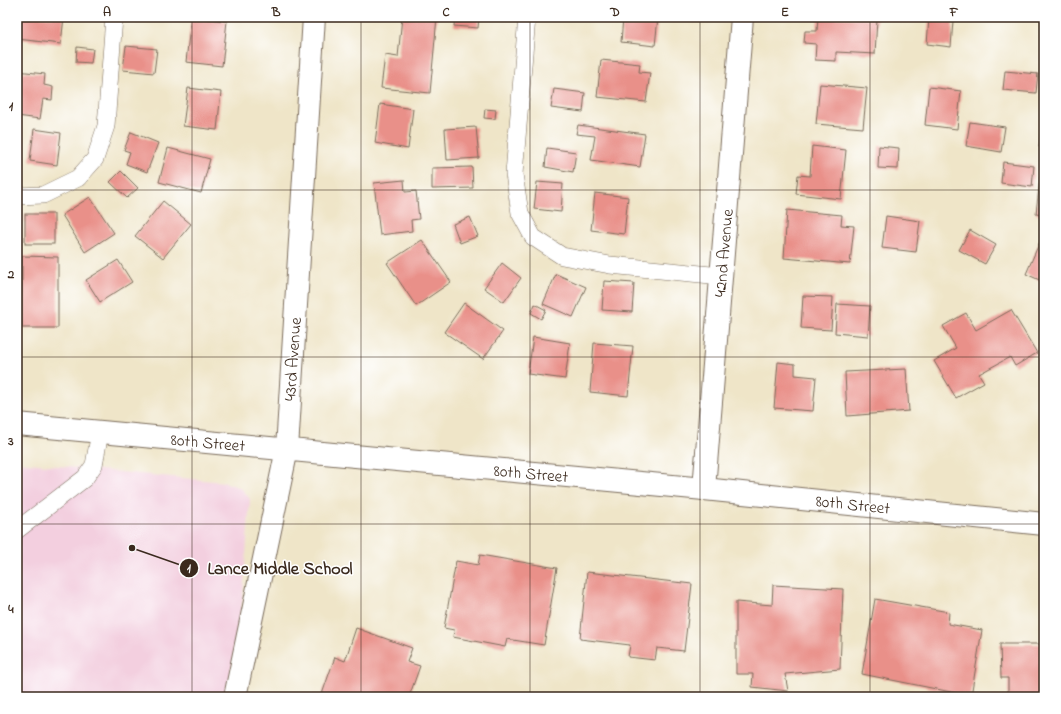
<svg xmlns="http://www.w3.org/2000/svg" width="1061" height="714" font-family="'Indie Flower',sans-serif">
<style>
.built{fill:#f3cfdf}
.building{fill:#e99089}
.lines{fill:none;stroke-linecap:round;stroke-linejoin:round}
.lane-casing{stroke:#7a6b5a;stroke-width:18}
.street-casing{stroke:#7a6b5a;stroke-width:24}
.secondary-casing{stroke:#7a6b5a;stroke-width:24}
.lane{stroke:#fff;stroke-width:17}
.street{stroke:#fff;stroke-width:22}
.secondary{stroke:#fff;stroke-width:22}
.grid{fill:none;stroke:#3b2a1e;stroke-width:1;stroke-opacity:0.55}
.labels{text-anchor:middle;stroke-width:3;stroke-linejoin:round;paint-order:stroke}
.street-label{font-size:17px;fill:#3b2a1e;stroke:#fff}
.leader{fill:none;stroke:#3b2a1e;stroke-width:1.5}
.callout-dot{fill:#3b2a1e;stroke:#fff;stroke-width:1.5}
.mark-label{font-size:12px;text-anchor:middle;font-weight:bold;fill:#fff}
.callout-label{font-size:18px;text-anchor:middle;font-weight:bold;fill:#3b2a1e;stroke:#fff;stroke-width:3;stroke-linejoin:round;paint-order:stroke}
.neatline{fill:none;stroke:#3b2a1e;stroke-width:1.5}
.grid-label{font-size:13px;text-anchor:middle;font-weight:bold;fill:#3b2a1e}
</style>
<rect width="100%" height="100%" fill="#fff"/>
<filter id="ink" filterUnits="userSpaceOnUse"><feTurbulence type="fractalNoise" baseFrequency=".025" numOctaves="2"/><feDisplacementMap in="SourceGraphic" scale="8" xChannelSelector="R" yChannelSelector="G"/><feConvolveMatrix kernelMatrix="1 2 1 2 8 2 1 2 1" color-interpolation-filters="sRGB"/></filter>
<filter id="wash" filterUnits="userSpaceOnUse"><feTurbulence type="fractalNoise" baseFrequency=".012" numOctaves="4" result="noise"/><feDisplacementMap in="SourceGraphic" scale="16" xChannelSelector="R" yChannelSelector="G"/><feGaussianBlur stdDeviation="0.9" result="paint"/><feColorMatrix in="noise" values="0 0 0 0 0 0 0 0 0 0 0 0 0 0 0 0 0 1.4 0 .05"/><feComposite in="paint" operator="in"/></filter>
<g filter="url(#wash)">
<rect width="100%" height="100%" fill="#efe5c8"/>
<path class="built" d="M17 462 223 482 241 488 250 499 243 596 235 652 227 697H17Z"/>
<g id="blocks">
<g class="building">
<path d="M17 17H64L61 44 17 39Z"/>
<path d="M191 17 227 21 222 66 186 62Z"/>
<path d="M402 17H437L430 93 381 88 385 55 398 57Z"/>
<path d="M455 17H479L478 28 454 26Z"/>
<path d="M623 17H658L655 46 621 42Z"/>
<path d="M818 17 877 19 875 54 836 52V61L815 60 816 44 804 43 805 31H817Z"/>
<path d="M929 18 953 21 951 47 927 44Z"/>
<path d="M126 46 157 49 154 73 123 70Z"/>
<path d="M77 47 93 49 91 63 76 62Z"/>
<path d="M601 60 640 64 639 72 650 73 646 102 597 97Z"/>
<path d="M17 71 45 74 44 85 53 87 52 100 43 99 40 119 17 116Z"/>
<path d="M1005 71 1038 74 1036 93 1003 90Z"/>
<path d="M820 84 867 88 863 128 816 124Z"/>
<path d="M929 87 961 91 957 129 925 125Z"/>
<path d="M188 88 221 92 217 130 183 126Z"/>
<path d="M554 89 585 93 583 112 551 108Z"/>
<path d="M380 104 413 109 408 149 375 143Z"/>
<path d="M485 109 496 110 495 119 484 118Z"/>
<path d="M1043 110H1044V148L1039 147Z"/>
<path d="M970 122 1005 127 1001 152 966 146Z"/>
<path d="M578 125 645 134 640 167 591 160 595 136 576 134Z"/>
<path d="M476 127 479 158 447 160 445 129Z"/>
<path d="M34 129 61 133 57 165 30 161Z"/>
<path d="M131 132 158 143 147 172 126 164 130 152 124 150Z"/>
<path d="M812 146 846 150 841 199 796 194 798 175 810 176Z"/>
<path d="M879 146 899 148 898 169 878 168Z"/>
<path d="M168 148 210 159 201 193 159 182Z"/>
<path d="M547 148 576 152 573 172 545 167Z"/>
<path d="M1003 162 1034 166 1032 187 1001 183Z"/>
<path d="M472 167 473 188 432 189V168Z"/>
<path d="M121 171 138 188 127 198 110 182Z"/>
<path d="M1040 177 1044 178V215L1036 214Z"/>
<path d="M404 180 405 192 416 191 419 219 411 220 412 231 380 235 374 183Z"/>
<path d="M537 182 563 184 561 212 534 209Z"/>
<path d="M595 193 628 197 624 234 591 230Z"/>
<path d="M90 197 114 233 85 252 62 215Z"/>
<path d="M163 201 191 224 163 258 135 236Z"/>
<path d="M787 210 842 215 841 225 854 226 850 264 784 258Z"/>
<rect x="25" y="214" width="29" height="30"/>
<path d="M886 216 920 221 916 252 882 248Z"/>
<path d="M470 217 478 236 460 243 453 224Z"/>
<path d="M970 230 996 245 985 264 959 250Z"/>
<path d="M1044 232V282L1026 274Z"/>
<path d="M422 240 451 282 416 306 387 263Z"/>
<path d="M22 256 58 257V328H22Z"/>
<path d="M118 260 132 282 100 302 86 280Z"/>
<path d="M502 263 521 278 504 302 484 288Z"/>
<path d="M556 274 586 287 573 317 543 304Z"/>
<path d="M604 281 634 283 632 312 602 310Z"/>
<path d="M803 296 833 297 831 330 801 328Z"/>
<path d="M464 303 503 331 483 359 444 332Z"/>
<path d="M535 304 546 310 541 319 531 313Z"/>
<path d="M837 304 870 306 868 336 835 333Z"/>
<path d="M1011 310 1037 353 1015 366 1010 357 979 374 984 382 956 398 934 361 956 348 943 326 966 313 976 330Z"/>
<path d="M533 337 570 343 565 379 528 374Z"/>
<path d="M594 343 633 346 628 396 590 392Z"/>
<path d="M778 362 795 364V375L816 377 813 411 774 408Z"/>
<path d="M906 369 909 411 847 416 845 372Z"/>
<path d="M480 555 557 568 544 645 507 639 505 647 453 637 454 630 444 628 456 561 478 565Z"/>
<path d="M587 572 692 584 684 651 657 648 655 660 628 657 630 645 580 639Z"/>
<path d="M773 585 843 589 840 669 785 674 788 691 752 687 753 674H736V602L772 605Z"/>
<path d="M875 599 949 612 948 624 982 630 971 696 862 674Z"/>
<path d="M356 628 412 648 407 662 420 666 409 697H321L335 657 345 661Z"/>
<path d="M1000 644H1044V697H1008V678H1001Z"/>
</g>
</g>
</g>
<g filter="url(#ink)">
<use href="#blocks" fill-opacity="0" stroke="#7a6b5a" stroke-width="1"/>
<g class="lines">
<defs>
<g id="lane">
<path d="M527 17 514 174 520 213 533 237 562 256 610 265 721 276"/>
<path d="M17 196 43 195 78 178 95 159 106 126 114 17"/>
<path d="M17 530 85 478 94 465 100 432"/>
</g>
<g id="street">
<path d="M704 489 742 17"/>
<path d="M235 697 287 449 314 17"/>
</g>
<path id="secondary" d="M17 424 704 489 1044 524"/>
</defs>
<use href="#lane" class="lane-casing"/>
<use href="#street" class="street-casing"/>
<use href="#secondary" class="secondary-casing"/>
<use href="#lane" class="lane"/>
<use href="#street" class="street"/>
<use href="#secondary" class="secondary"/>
</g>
</g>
<path class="grid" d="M192 17V697M361 17V697M530 17V697M700 17V697M870 17V697M17 190H1044M17 357H1044M17 524H1044"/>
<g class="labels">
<g class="street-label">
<text transform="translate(723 253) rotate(-85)" y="6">42nd Avenue</text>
<text transform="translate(292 359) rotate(-86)" y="6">43rd Avenue</text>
<text transform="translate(208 442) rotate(5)" y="6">80th Street</text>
<text transform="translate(531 473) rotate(5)" y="6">80th Street</text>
<text transform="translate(853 504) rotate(6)" y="6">80th Street</text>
</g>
</g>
<path class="leader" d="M132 548L189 568"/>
<g class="callout-dot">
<circle cx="132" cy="548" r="4"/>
<circle cx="189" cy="568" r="10"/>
</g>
<g class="mark-label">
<text x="189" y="572">1</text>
</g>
<g class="callout-label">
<text x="280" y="574">Lance Middle School</text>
</g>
<rect width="1061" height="714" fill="none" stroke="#fff" stroke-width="44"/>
<rect x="22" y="22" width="1017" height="670" class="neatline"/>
<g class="grid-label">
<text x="107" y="16">A</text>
<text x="276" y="16">B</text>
<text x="446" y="16">C</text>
<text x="615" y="16">D</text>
<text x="785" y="16">E</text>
<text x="954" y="16">F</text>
<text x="11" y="110">1</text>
<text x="11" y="278">2</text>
<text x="11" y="445">3</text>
<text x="11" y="613">4</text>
</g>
</svg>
